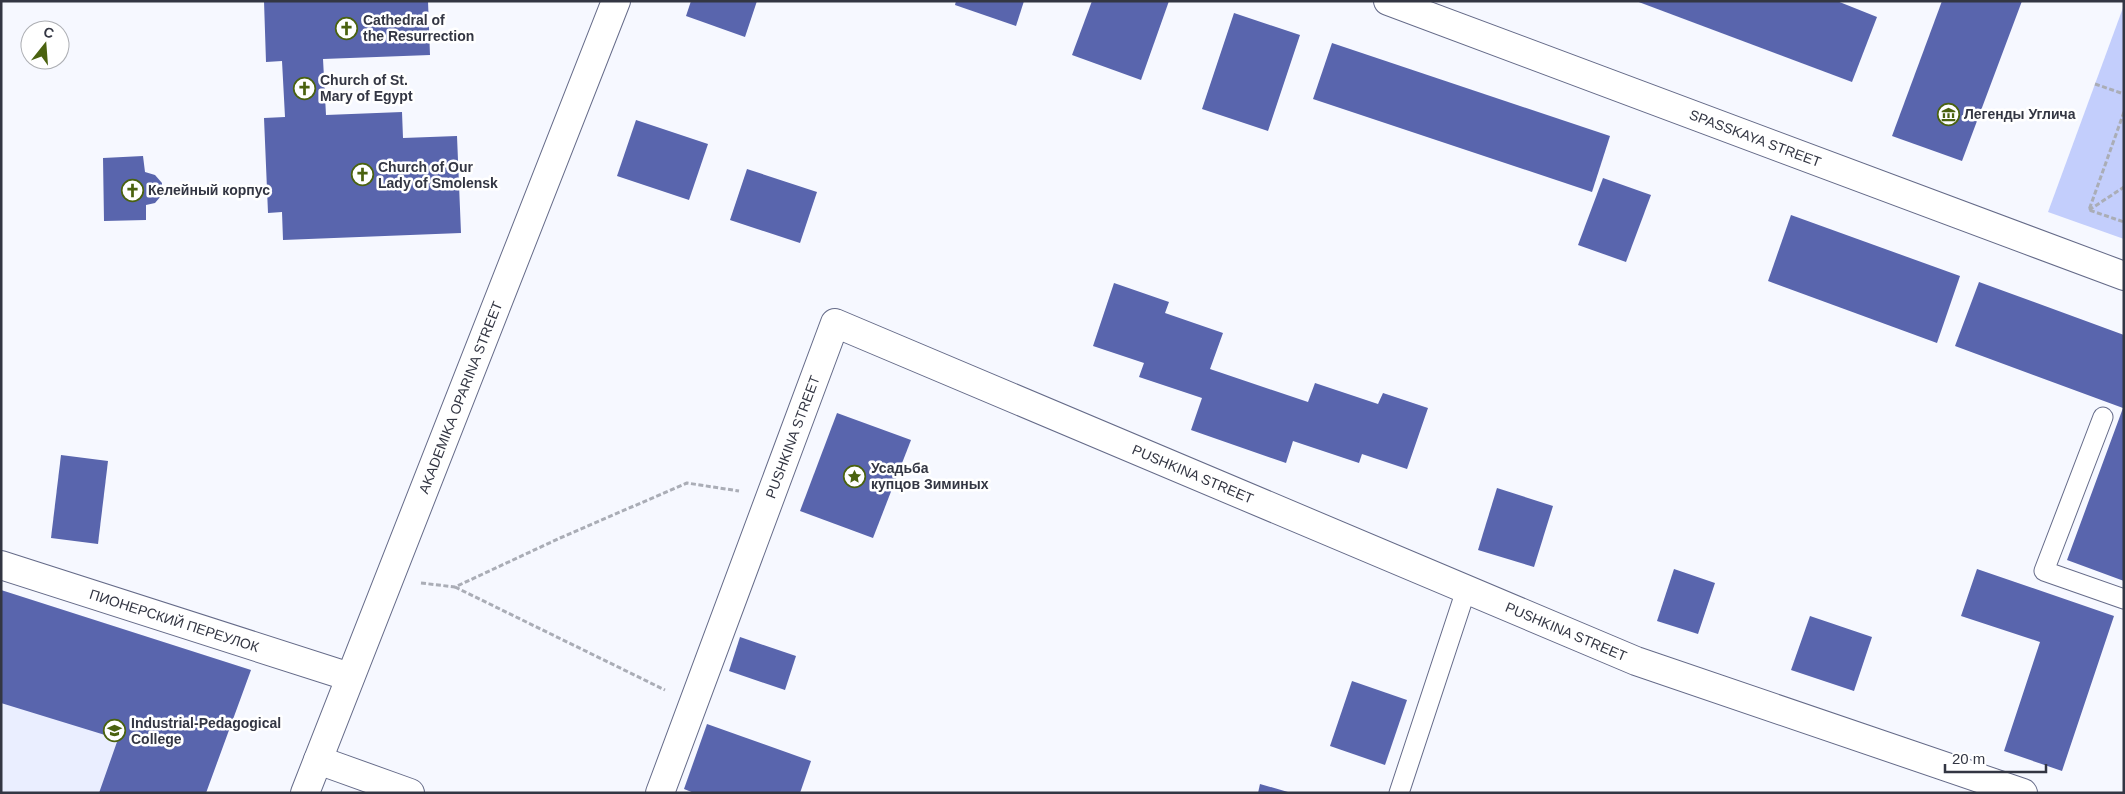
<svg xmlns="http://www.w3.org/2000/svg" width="2125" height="794" font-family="Arial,sans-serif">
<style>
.built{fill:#eaeeff}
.green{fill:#c3cefc}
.building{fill:#5965ad}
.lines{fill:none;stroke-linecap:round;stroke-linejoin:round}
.service-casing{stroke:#656b89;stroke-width:21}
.minor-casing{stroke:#656b89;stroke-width:30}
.path{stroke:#aaadb6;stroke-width:3;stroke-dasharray:5 2.5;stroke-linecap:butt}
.service{stroke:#fff;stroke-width:19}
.minor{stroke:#fff;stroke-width:28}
.labels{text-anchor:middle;stroke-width:5;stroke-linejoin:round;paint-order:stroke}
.poi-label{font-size:14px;font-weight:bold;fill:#333643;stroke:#fff;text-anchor:start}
.street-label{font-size:14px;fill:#333643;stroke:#fff}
</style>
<rect width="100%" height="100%" fill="#f6f8ff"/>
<path class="built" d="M1 590 251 670 206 793H1Z"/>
<path class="green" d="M2124 5V239L2048 212Z"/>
<g class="building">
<path d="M264 1H428L430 55 323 59 326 115 402 112 403 138 457 136 461 233 283 240 282 212 268 213 264 118 285 117 282 61 266 62Z"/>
<path d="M691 1H757L745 37 686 16Z"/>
<path d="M956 1H1024L1016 26 955 5Z"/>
<path d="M1092 1H1169L1141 80 1072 55Z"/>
<path d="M1636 1H1837L1877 17 1852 82Z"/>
<path d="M1942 1H2022L1962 161 1892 136Z"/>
<path d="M1234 13 1300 35 1268 131 1202 109Z"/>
<path d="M1332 43 1610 136 1592 192 1313 99Z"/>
<path d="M636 120 708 144 689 200 617 176Z"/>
<path d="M143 156 145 172 155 175 162 183 161 196 155 203 146 205V220L104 221 103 158Z"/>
<path d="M747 169 817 192 800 243 730 220Z"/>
<path d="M1603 178 1651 195 1626 262 1578 245Z"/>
<path d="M1791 215 1960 276 1937 343 1768 281Z"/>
<path d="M1979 282 2124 335V581L2067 560 2123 408 1955 346Z"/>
<path d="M1114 283 1169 302 1165 313 1223 333 1210 369 1308 402 1315 383 1378 404 1383 393 1428 408 1407 469 1362 454 1359 463 1293 441 1286 463 1191 430 1202 398 1139 377 1144 363 1093 346Z"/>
<path d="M837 413 911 440 873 538 800 511Z"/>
<path d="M61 455 108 461 98 544 51 538Z"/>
<path d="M1497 488 1553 506 1534 567 1478 550Z"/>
<path d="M1674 569 1715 583 1698 634 1657 621Z"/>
<path d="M1977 569 2114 616 2062 771 2004 751 2040 642 1961 616Z"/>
<path d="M1 590 251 670 206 793H99L118 739 1 703Z"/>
<path d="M1810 616 1872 637 1854 691 1791 670Z"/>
<path d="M740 637 796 656 785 690 729 671Z"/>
<path d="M1352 681 1407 700 1385 765 1330 746Z"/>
<path d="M707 724 811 761 800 793H694L684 789Z"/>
<path d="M1260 784 1288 792V793H1258Z"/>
</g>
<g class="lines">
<defs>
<g id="service">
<path d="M2103 417 2044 571 2124 599"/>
<path d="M1399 793 1466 590"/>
</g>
<g id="minor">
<path id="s1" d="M1388 1 2124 276"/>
<path id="s2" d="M1 565 350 677"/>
<path d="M318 760 410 793"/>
<path id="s3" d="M305 793 616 1"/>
<path id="s4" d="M660 793 835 323 1636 661 2023 793"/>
</g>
</defs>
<use href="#service" class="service-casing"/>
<use href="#minor" class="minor-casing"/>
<g class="path">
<path d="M2095 84 2124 94"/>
<path d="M2124 112 2089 210 2124 222"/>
<path d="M2089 210 2124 187"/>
<path d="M421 583 455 587 560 538 687 483 739 491"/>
<path d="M455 587 665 690"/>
</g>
<use href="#service" class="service"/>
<use href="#minor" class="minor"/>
</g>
<defs>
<symbol id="church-ring" viewBox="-11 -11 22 22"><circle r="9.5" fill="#fff" stroke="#4a620f" stroke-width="1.5"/><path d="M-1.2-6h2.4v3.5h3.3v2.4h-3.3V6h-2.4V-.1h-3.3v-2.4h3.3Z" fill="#4a620f"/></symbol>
<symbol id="museum-ring" viewBox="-11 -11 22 22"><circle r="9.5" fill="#fff" stroke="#4a620f" stroke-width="1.5"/><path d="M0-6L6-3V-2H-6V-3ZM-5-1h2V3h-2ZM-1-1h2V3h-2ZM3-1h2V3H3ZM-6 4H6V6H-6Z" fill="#4a620f"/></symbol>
<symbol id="sight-ring" viewBox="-11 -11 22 22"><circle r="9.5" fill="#fff" stroke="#4a620f" stroke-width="1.5"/><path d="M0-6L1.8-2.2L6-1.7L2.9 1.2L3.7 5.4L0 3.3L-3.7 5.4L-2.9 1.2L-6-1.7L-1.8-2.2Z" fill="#4a620f"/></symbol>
<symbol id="university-ring" viewBox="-11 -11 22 22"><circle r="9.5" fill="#fff" stroke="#4a620f" stroke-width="1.5"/><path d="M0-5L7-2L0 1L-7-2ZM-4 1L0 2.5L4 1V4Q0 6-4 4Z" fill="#4a620f"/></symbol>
</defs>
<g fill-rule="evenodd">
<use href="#church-ring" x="334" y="16" width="25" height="25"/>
<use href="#church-ring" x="292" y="76" width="25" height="25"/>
<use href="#museum-ring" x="1936" y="102" width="25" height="25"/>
<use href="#church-ring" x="350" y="162" width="25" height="25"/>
<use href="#church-ring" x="120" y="178" width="25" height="25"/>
<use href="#sight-ring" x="842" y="464" width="25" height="25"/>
<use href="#university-ring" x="102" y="718" width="25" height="25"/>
</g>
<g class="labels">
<g class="poi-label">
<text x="363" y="25">Cathedral of<tspan x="363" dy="16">the Resurrection</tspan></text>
<text x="320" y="85">Church of St.<tspan x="320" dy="16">Mary of Egypt</tspan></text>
<text x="1964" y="119">Легенды Углича</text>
<text x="378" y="172">Church of Our<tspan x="378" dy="16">Lady of Smolensk</tspan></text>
<text x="148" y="195">Келейный корпус</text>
<text x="871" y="473">Усадьба<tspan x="871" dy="16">купцов Зиминых</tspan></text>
<text x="131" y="728">Industrial-Pedagogical<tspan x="131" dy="16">College</tspan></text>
</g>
<g class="street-label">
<text dy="5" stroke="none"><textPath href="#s1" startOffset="392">SPASSKAYA STREET</textPath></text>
<text dy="5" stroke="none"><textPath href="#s3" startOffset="425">AKADEMIKA OPARINA STREET</textPath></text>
<text dy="5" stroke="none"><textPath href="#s4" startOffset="380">PUSHKINA STREET</textPath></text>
<text dy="5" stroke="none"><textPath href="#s4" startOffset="890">PUSHKINA STREET</textPath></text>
<text dy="5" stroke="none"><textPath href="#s2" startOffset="182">ПИОНЕРСКИЙ ПЕРЕУЛОК</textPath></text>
<text dy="5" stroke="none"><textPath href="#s4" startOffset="1295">PUSHKINA STREET</textPath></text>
</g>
</g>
<rect width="2125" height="794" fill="none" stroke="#333643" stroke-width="5"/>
<g transform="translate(45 45) rotate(17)"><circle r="24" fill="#ffffff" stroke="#adafb4"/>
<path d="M0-4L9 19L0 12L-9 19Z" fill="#4a620f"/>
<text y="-8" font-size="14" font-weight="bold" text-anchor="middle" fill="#333643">С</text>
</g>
<path d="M1945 764v8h101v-8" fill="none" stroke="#333643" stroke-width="2.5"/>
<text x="1952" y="764" font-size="15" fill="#333643" stroke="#ffffff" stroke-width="4" paint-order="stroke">20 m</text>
</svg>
